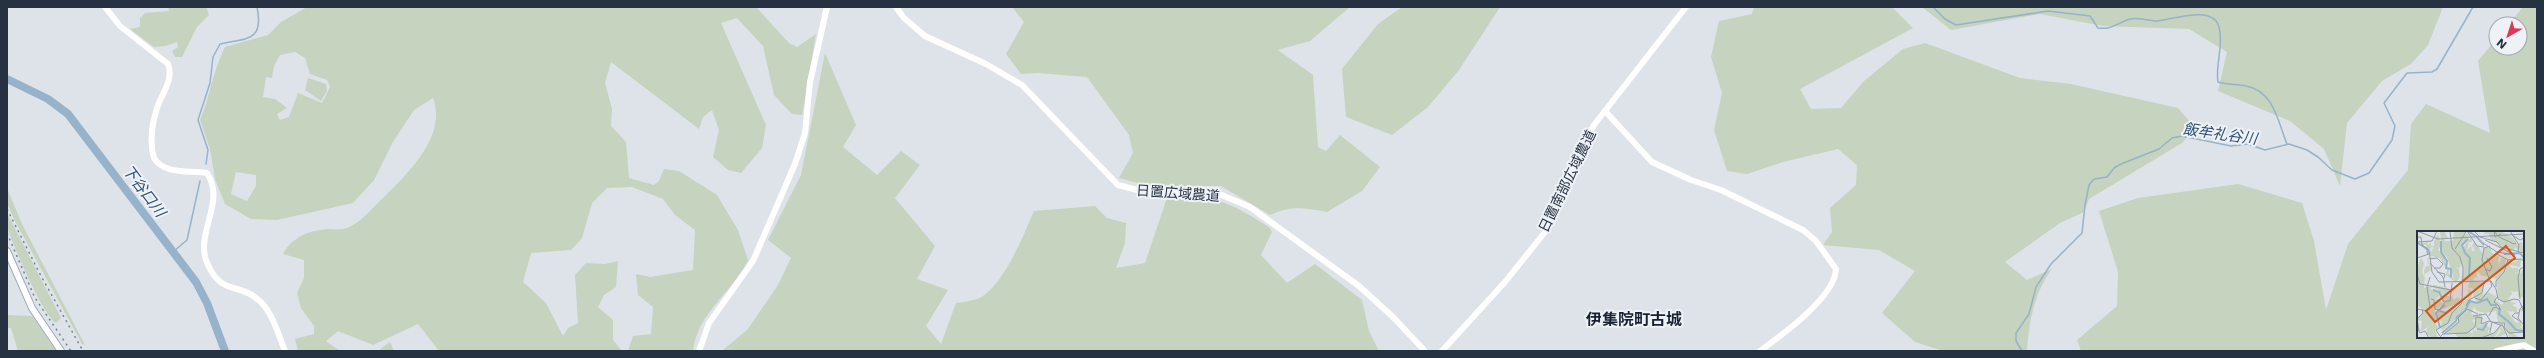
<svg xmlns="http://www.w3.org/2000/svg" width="2544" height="358" font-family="'DejaVu Sans','Noto Sans JP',sans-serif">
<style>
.green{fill:#c5d3bf;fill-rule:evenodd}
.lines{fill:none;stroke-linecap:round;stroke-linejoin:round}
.stream{stroke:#97b2cb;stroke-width:1.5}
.river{stroke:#97b2cb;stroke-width:8}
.primary-casing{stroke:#9da7b5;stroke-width:8}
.secondary{stroke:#fff;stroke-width:6}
.primary{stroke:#fff;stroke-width:6}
.rail{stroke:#778294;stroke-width:1.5;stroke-dasharray:2 4;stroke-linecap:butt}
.labels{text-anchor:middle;stroke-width:4;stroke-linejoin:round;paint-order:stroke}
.street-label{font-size:14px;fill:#263141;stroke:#eef2f6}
.water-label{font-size:15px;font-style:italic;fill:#2e5177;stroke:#eef2f6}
.quarter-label{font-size:16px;font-weight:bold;fill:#192232;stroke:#eef2f6}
.inset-river{fill:none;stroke:#97b2cb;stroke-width:2}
.inset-road{fill:none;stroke:#949ca6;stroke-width:1}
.view{fill:#d55511;fill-opacity:0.15;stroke:#d55511;stroke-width:2}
.inset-edge{fill:none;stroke:#263141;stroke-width:2}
</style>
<rect width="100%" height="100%" fill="#dee3e9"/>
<g class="green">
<path d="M168 7H206L209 15 197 27 182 57H175L172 51 178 47 177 42 166 46 154 47 130 29 140 27V18L145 13 169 11Z"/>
<path d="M307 7H756L789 43 797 47 816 34 802 115 792 114 774 95 763 46 737 18 721 23 766 125 762 148 741 173 728 170 713 157 719 130 712 110 703 117 699 129 611 62 605 83 612 109 611 126 626 142 629 178 654 185 659 181 664 169 679 171 717 195 738 230 748 260C733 292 697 313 693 351H628L633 336 651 334 653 307 638 295 636 274 650 277 693 270 695 230 675 215 663 199 632 187 607 188 592 203 582 238 571 250 531 253 523 282 546 303 563 336 568 328 578 323 575 275 586 263 605 264 618 261 616 287 604 295 598 307 613 320V340L622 351H439L418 324 373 345 338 331 326 341 340 351H298L295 339 314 334V326L301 308 297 293 304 278V260L283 254C292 237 310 230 329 229 334 229 342 230 347 228 360 223 370 210 380 201 405 176 448 137 433 98L414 110 393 142 374 180 353 203 277 220 251 219 225 204 215 179 210 149 200 120C210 96 213 70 225 47L268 35 281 22ZM295 52 305 58 310 74 327 80 330 87 322 103 298 93 289 117 280 120 277 114 287 108 275 99 263 97 266 77 272 78 274 66 280 55ZM236 172 256 175V186L247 201 231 194Z"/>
<path d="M1012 7H1350L1310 41 1278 50 1313 75 1318 147 1326 151 1340 135 1380 167 1362 191 1327 212C1305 208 1292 205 1270 215L1221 186H1149L1119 178 1133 153 1129 135 1087 77 1038 73 1021 74 1006 54 1024 22Z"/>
<path d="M1402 7H1500L1459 70 1428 107 1392 135 1346 117 1342 69 1378 24Z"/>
<path d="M1754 7H1892L1913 28 1800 89 1811 109 1841 108 1864 81 1903 49 1925 43 2020 78 2071 84 2178 108 2195 128 2182 143 2089 199 2084 212 2060 223 2005 262 2027 280 2052 269C2034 293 2029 321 2027 351H1943L1915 342 1882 313 1915 271 1879 250 1823 245 1832 232 1830 208 1856 185 1857 165 1838 149 1783 162 1747 174 1727 171 1714 130 1722 93 1711 57 1719 21 1752 14Z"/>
<path d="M1922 7H2443L2428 45 2411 64 2382 81 2347 123 2340 186 2324 149 2290 121 2218 91 2227 52 2189 29 2103 26 2040 14 1951 30Z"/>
<path d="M2523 7H2537V351H2081L2077 340 2117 306 2118 272 2099 211 2138 198 2238 184 2302 203 2314 241 2326 310 2348 244 2408 170 2411 124 2426 104 2490 133 2478 61 2496 39V48H2520V24H2509ZM2418 232H2523V337H2418Z"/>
<path d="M825 53 856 125 843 147 877 175 901 151 920 165 895 198 935 246 917 279 948 290 926 326 941 344 956 303C963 302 971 301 977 299 1002 290 1024 234 1034 211L1095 206 1107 218 1126 223 1125 243 1116 268 1145 263 1167 198C1216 195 1230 202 1270 228L1272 232 1261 255 1287 283 1315 264 1362 300 1369 331 1379 351H722L748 329 778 285 791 258 768 240 801 175Z"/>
<path d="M308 78 326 84 327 91 321 101 305 90Z"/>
<path d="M7 188 22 224 85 345 82 344 15 221 7 203Z"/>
<path d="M7 213 61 318 56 323C43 316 13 245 8 229 6 224 7 218 7 213Z"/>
<path d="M7 315 32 316 56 351H18L11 328H7Z"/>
<path d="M390 342 394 351H378Z"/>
</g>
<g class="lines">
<g class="stream">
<path d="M1933 7 1945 19 1956 25 2048 11 2090 16 2098 28C2112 30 2117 23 2130 19 2138 17 2149 21 2157 21 2172 20 2213 4 2219 27 2224 46 2215 65 2218 82 2228 85 2237 84 2246 86 2274 91 2278 122 2287 144"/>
<path d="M206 164 208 150 198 120 210 83 213 57 220 44C248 38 264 41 257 7"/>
<path d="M174 251 187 240 200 181"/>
<path d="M2022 351 2016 341V333L2029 314 2036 287 2051 264 2082 233 2085 205 2089 185 2094 179 2107 177 2114 168 2121 164 2159 149 2172 138 2182 136 2231 146 2248 144 2265 150 2289 144 2307 150 2318 157 2332 170 2355 179 2369 173 2392 140 2395 126 2384 103 2407 73 2432 72 2437 69 2473 7"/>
</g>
<path class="river" d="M7 79 48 99 68 114 196 282 207 303 225 351"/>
<defs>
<path id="primary" d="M7 251 32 308 61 351"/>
</defs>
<use href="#primary" class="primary-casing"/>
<g class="secondary">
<path d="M105 7 120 26 168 64C174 80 162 93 157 108 152 124 149 141 154 158 164 175 190 170 207 173 227 202 193 235 208 265 222 295 238 283 256 298 272 309 278 334 285 351"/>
<path d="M896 7 904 18 925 36 986 64 1022 85 1118 185 1145 192 1217 193 1250 207 1359 286 1393 317 1425 351"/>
<path d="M1605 111 1652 162 1691 180 1721 190 1803 230 1816 241 1836 269C1835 297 1782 335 1760 351"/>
<path d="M699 351 709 323 753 261 795 164 805 133 810 82 827 7"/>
<path d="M1442 351 1505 282 1545 232 1578 154 1594 125 1686 7"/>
<path d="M2497 351 2524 345 2534 351"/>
</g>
<use href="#primary" class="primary"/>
<g class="rail">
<path d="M7 209 41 276 83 351"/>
<path d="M7 233 35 298 71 351"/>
</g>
</g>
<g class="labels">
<g class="street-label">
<text transform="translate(1567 181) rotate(-64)" y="5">日置南部広域農道</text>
<text transform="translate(1178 193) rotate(4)" y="5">日置広域農道</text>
</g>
<g class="water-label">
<text transform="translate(2220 134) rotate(8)" y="5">飯牟礼谷川</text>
<text transform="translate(144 191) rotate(53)" y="5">下谷口川</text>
</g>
<g class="quarter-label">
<text x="1634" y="325">伊集院町古城</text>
</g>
</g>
<g transform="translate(2417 231)">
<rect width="107" height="107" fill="#dee3e9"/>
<path d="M23 0H27L31 7H34L27 8 28 10H36L37 0H50L47 4 51 3 52 7 46 12V17L54 6 55 11H52L50 19 54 15 55 20H58L55 14 58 11 66 23 67 17 73 16 75 22 83 26 81 29 82 34 84 27 89 28 88 41 91 29 94 32 104 28 103 36 93 34 94 37H101L102 40 99 42 103 43 107 36V45H105H107V66H101V60L96 61 94 59 95 63 89 71 95 68 93 71 100 72 95 74 104 79 107 73V82L100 77V81L90 80 99 92 104 91 105 95 101 98 106 96 107 101 98 100 96 103 101 105 96 107 93 103 95 107H93L88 96 89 92 81 91 79 80 69 82 60 80 57 76 54 83 60 85 63 82 66 87 62 95 72 91 69 95 74 97 73 100 71 98V103L72 100 77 103 83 94 89 103 78 107 84 100 83 98 77 107H55L56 99 62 100 66 99 59 97V88L55 89 59 96 52 101 55 102 54 107H41L38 102H27L42 90 40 86 43 84 49 82 54 70 60 73 62 72 56 66 57 58 51 57 52 51 48 52 44 49 47 39 44 31 43 37 38 36 42 38 43 46 39 52 29 44 30 39 23 27 13 25V20H16L14 18 18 17 14 16 13 19 9 17V13L6 15 8 16 5 15V12L11 11V14L14 11V15H17V10L21 3 24 14 21 19 28 25 29 37 33 39 31 42 37 47 30 26 25 21ZM60 40 65 45 76 46 80 49 81 67 87 71 85 74 78 69 79 63 78 65 71 61 64 64 67 52 57 50 56 48 60 46ZM68 0H84L96 7 100 13 105 11 107 22 99 17 93 20 95 21 73 8 72 3H67ZM12 26 16 28H11L14 39 8 43 7 57 17 54 31 57 33 60 27 65H35L37 69 41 66 45 72 44 78 46 71 51 67V58L54 59 55 65 47 81 25 99 23 96 25 90H22L20 80 29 81 36 75 40 76 37 74 39 70 37 74 26 78 28 69 25 65 27 60 24 65 23 61 20 58 15 56 13 58 21 60 22 67 18 66 27 73 18 79 19 92 15 93H19L21 97 18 99 21 107H15L9 102 11 96 3 101 5 90 0 89 7 79 0 74V37L4 27 7 32 5 41 8 47 7 40 9 35H12L10 29Z" fill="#c5d3bf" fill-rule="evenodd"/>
<path class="inset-river" d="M51 0 60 6 67 14M51 8 45 14 48 22 53 27 52 45M24 10V21L30 30 29 37 34 38V46M1 12 10 18 11 23M87 23 103 22 107 27M16 59 22 61 27 71M83 77 82 83 92 91M23 80 29 82 37 76M92 91 99 99 106 100M23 97 19 82 28 74M60 98 66 99 70 92M25 102 39 90 40 86 48 80 53 70 60 72 70 68 74 74H80"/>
<path class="inset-road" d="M0 0 21 8 107 3M50 0 60 15 67 16M57 0 63 6 80 11 84 16 107 22M77 0 82 6 97 13 99 12M77 0 78 6 84 3M93 0 102 14 101 20M95 4 103 9 107 7M0 6H4L5 14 12 19 15 41 22 51 74 50 79 58 81 68 87 71 97 68 102 69 107 81M0 11 15 10 20 0M66 12 80 21 98 24 68 9M38 18 49 1M78 22 91 29 105 28 107 31M0 27 12 23M13 28 20 27 26 33 23 37H17M13 32 26 46 28 56M68 38 73 40 75 36 70 27M20 41 28 43 27 47M0 43 3 53 34 59M79 56V50L87 41 91 29M58 67 64 69 75 55 65 29 67 17 73 15M14 68 17 69 18 78 22 79 29 70H33L35 52M103 68 101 47 103 38 107 36M107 74 103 78 101 87 107 94M49 75 52 69 65 62 67 52M0 78 10 80 13 76 10 56 13 46M102 82H98L95 85 104 91M56 85 69 83 74 91M72 85 76 77 79 76 83 79 82 75 77 71 80 66M0 87 2 100M0 88 6 82 5 78M85 92H88L87 96 92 102M0 97 3 102 8 100 12 107M73 101 75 91 84 92 86 95M92 102 107 101M27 103 42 91 41 87 50 78 61 83M23 105 19 99 31 92 35 82 45 72 46 37 43 26 35 17 33 0M22 107 26 103 50 102 58 96 59 86 65 87 64 93 72 90 86 95 91 107M64 107 77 102 84 94"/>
<path class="view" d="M89 15 98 27 18 91 9 80Z"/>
<rect width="107" height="107" class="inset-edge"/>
</g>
<rect width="2544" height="358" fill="none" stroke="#263141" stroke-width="16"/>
<g transform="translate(2508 36) rotate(219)"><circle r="19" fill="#eef2f6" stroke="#9ea5ae"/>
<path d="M0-3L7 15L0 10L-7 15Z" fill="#d73b56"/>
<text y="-6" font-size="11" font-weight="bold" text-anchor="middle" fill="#263141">N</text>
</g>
</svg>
